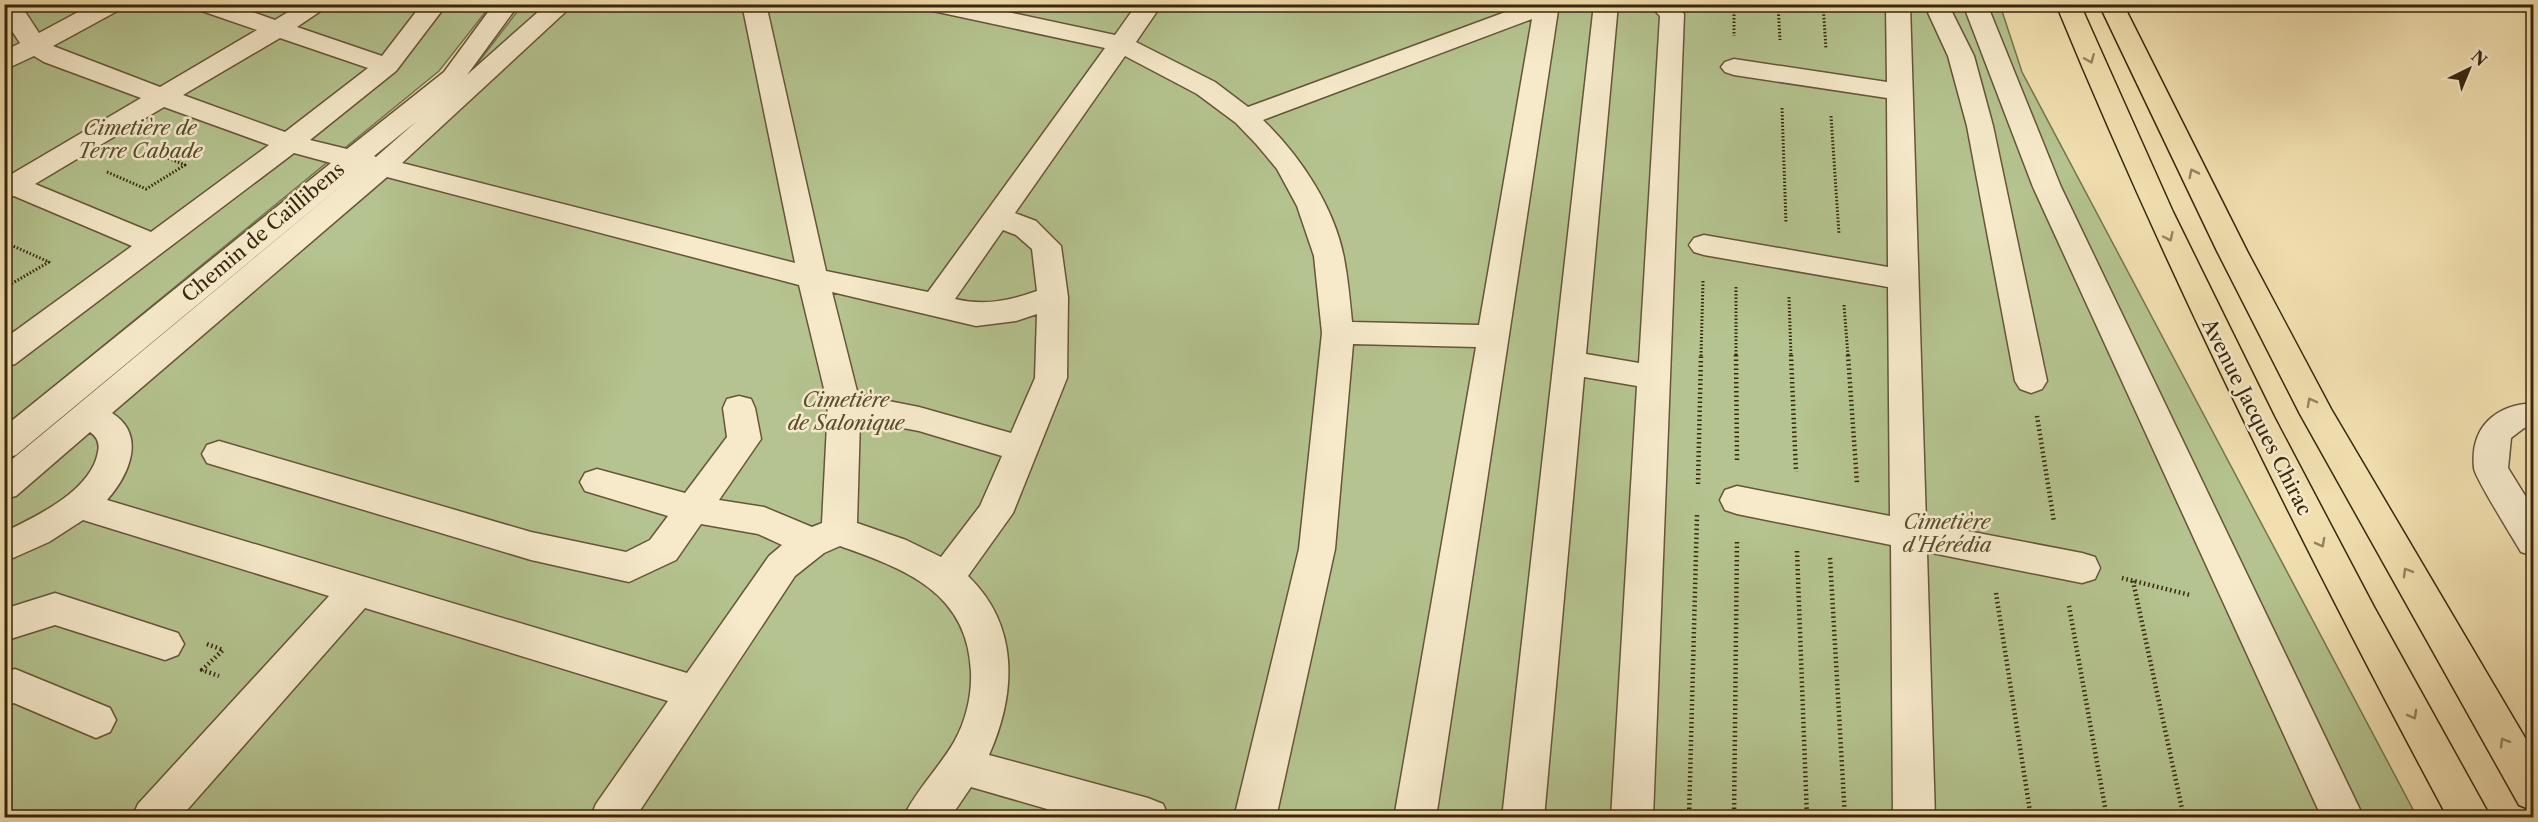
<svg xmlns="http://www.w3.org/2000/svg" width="2538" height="822" font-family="'Libre Caslon Text',serif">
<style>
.green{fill:#b4c38f;stroke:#76754f;stroke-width:1.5}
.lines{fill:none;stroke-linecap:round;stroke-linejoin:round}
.minor-casing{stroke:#665537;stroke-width:3}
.major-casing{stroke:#38270f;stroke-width:3}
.path-far1{stroke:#38270f;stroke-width:3;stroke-dasharray:1.5 2;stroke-linecap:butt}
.path{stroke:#38270f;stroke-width:4.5;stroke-dasharray:1.5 3;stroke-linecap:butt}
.minor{fill:#f6eacb;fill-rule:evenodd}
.major{fill:#f1dfaf;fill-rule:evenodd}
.oneway{stroke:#94835f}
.labels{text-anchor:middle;stroke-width:5;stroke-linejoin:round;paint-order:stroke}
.park-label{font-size:20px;font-style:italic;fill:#574e2f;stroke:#f6eacb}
.street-label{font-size:20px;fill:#38270f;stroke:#f6eacb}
</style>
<rect width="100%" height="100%" fill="#f1dfaf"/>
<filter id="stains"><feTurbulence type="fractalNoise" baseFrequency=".00333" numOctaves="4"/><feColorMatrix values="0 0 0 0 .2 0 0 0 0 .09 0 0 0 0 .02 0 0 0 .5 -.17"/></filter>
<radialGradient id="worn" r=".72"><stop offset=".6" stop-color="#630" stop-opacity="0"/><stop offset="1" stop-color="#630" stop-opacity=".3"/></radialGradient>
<g class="green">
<path d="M523 4 2000 5 2022 72 2417 817 5 818V472L370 165 464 81Z"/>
<path d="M5 5H491L439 71 5 426Z"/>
</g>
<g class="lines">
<defs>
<g id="minor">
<path d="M4 4H20L39 33 93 4H124L121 9 53 46 160 87 257 30 196 9 193 4H230L275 20 301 4H331L297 27 382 56 422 4H447L396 71 310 140 347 149 444 72 494 4H519L467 75 547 4H574L402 163 795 263 742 4H766L826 271 928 292 1105 48 933 11 924 9 921 4H970L1115 35 1137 4H1162L1136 42 1215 82 1248 107 1519 7 1559 4 1436 818H1394L1476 347 1353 344 1335 549 1276 818H1234L1299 549 1322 333 1314 256 1297 206 1277 169 1257 145 1236 123 1197 94 1125 56 1015 213 1036 221 1061 246 1068 297 1067 378 1013 513 968 576C1020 626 1016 694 989 755L1148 798 1163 804 1169 818H1078L971 787 950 818H903C916 790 939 768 954 742 966 721 972 695 971 672 968 592 905 569 840 546L824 553 795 576 635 818H590L596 804 668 701 365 608 180 818H132L138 804 329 596 83 520 49 542 4 562V532C37 516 91 491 98 452 100 443 97 437 90 432L16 496 4 499V466L360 170 16 455 4 459V427L331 163 294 153 15 364 4 367V339L132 246 14 196 4 199V173L10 175 141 98 44 62 34 56 4 70V51L20 43 4 19ZM1532 19 1479 325 1352 322C1350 301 1348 279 1344 258 1334 206 1300 156 1263 120ZM280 38 368 68 285 132 183 95ZM164 107 269 145 151 232 35 184ZM417 121 376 157 374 156ZM387 177 799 285 828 405 822 523 812 527 764 507 719 500 761 439 755 408 751 399 739 396 727 399 723 408 727 437 685 493 597 469 585 473 580 482 585 491 668 516 650 540 626 552 531 532 219 441 207 445 202 454 207 463 531 560 629 582 676 560 701 524 758 534 782 545 769 556 687 673 107 500C129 475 147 435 112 413ZM1003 230 1016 235 1032 249 1037 291C1009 301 984 306 955 299ZM832 292 976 326 1016 321 1037 314 1035 378 1011 433 919 407 858 395ZM860 420 919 431 1002 456 980 506 941 557 906 540 857 523Z"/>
<path d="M1594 4H1618L1586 354 1639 363 1660 16 1648 4H1675L1684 14 1653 818H1611L1637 386 1584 377 1544 818H1502Z"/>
<path d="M1886 4H1910L1926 523 2082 553 2095 557 2100 568 2095 579 2082 583 1927 552 1935 818H1893L1891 545 1737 514 1725 510 1720 500 1725 490 1737 486 1890 516 1888 287 1704 255 1694 252 1689 245 1694 238 1704 235 1888 267 1887 98 1734 75 1725 72 1721 67 1725 62 1734 59 1887 82Z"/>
<path d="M1924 4H1948L1974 56 1993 126 2047 381 2042 389 2031 393 2020 389 2015 381 1967 126 1948 56Z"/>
<path d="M1963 4H1987L2061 187 2364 818H2322L2033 187Z"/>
<path d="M2534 403V427L2524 428 2511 438 2508 468 2534 510V556L2521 552C2513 538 2475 478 2474 468 2470 427 2495 405 2534 403Z"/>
<path d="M55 593 178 633 184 644 178 655 165 660 55 625 4 641V609Z"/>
<path d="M15 669 110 708 116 720 110 732 96 738 14 703 4 707V673Z"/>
</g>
<g id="major">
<path d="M2056 4H2080L2173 212 2274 417 2374 607 2491 818H2448C2305 552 2171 283 2056 4Z"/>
<path d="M2099 4H2123L2247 251 2331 409 2534 753V811L2519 805 2300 414 2217 251Z"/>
</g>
</defs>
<use href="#minor" class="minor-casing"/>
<use href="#major" class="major-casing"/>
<g class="path-far1">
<path d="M1734 4V36"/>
<path d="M1778 4 1780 40"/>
<path d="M1823 4 1826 49"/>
<path d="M1782 108 1786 223"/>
<path d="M1831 116 1839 234"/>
<path d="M107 172 146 189 185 165 146 149"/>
<path d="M4 242 49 262 4 288"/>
<path d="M1736 287V356"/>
<path d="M1789 297 1791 356"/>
<path d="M1844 305 1848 356"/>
<path d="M1701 356 1703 281"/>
</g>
<g class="path">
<path d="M1736 355 1737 462"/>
<path d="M1791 355 1796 472"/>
<path d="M1848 355 1857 483"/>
<path d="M2037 416 2054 522"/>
<path d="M1698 484 1701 355"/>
<path d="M1797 551 1807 818"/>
<path d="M1830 558 1845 818"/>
<path d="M2122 578 2190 595"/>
<path d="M2133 581 2184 818"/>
<path d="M1996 593 2031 818"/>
<path d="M2069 606 2107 818"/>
<path d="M207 644 223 650 202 670 219 676"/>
<path d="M1689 818 1697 515"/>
<path d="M1734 818 1737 539"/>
</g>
<use href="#minor" class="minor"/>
<use href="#major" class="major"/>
</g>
<defs><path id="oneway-chevron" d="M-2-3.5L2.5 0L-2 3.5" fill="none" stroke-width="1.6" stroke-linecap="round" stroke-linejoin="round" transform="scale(1.5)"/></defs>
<g class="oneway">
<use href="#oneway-chevron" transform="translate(2090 59) rotate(68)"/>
<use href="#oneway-chevron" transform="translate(2193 173) rotate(-116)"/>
<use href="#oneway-chevron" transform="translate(2169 237) rotate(65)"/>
<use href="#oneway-chevron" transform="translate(2311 402) rotate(-118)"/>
<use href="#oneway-chevron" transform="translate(2321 543) rotate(62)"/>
<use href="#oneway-chevron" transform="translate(2407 572) rotate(-120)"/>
<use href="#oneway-chevron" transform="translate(2413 715) rotate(61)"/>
<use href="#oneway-chevron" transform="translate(2504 742) rotate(-121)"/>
</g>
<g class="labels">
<g class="park-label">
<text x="140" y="135">Cimetière de<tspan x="140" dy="23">Terre Cabade</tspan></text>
<text x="846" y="407">Cimetière<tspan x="846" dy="23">de Salonique</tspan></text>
<text x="1947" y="529">Cimetière<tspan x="1947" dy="23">d'Hérédia</tspan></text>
</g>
<g class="street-label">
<text transform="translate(263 232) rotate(-40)" y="7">Chemin de Caillibens</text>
<text transform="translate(2257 417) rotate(63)" y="7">Avenue Jacques Chirac</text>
</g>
</g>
<rect width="2538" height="822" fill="none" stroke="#f1dfaf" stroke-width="24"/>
<rect x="6" y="6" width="2526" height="810" fill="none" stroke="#38270f" stroke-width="3"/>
<rect x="12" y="12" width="2514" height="798" fill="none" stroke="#38270f" stroke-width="1.5"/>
<g transform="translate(2469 69) rotate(43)" stroke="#f6eacb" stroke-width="4.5" paint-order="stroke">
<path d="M0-4.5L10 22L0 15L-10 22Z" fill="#38270f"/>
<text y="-9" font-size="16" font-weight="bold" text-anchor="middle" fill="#38270f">N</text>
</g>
<rect width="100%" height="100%" filter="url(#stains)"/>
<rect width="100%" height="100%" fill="url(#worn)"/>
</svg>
